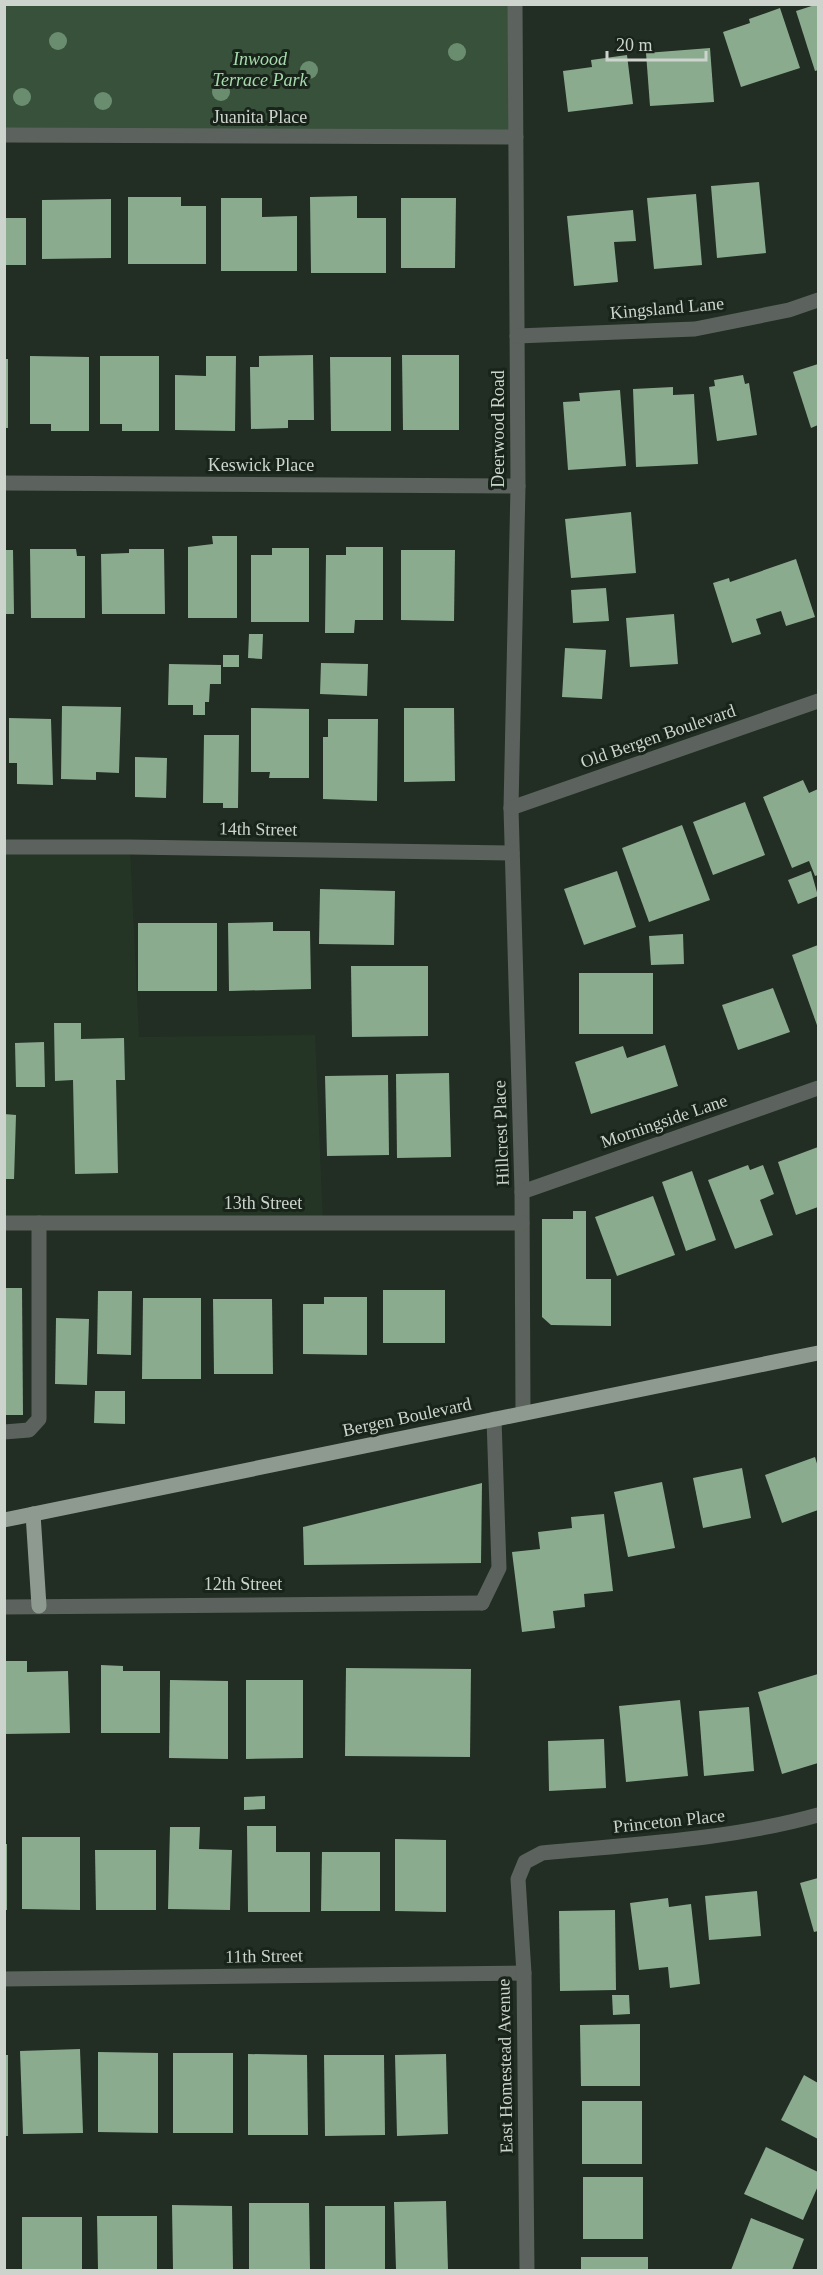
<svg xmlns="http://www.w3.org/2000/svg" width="823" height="2275" font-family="Georgia,serif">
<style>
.built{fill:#243526}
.green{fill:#38513b}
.building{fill:#8bab8f}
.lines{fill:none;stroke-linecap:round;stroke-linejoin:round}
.service{stroke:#5c625d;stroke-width:15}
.minor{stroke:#5c625d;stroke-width:15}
.primary{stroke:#8e9a8f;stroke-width:15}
.tree{fill:#6b8d6f}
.labels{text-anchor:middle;stroke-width:6;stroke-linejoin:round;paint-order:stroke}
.park-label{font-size:18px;font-style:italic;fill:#a7dbad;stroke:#182319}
.street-label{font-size:18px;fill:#cdd4cd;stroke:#182319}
</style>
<rect width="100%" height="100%" fill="#222d23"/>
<path class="built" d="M4 847H130L139 1037 315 1035 323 1223H5Z"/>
<path class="green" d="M5 5H515L516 137 5 135Z"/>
<g class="building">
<path d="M818 4V70L815 71 796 11Z"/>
<path d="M780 8 800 68 741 87 723 32 750 23 749 19Z"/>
<path d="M710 48 714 102 650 106 646 53Z"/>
<path d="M627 55 633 104 568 112 563 71 592 67 591 60Z"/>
<path d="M759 182 766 253 717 258 711 186Z"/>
<path d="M696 194 702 265 654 269 647 198Z"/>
<path d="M357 196V218H386V273H311L310 197Z"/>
<path d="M128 197H181V206H206V264H128Z"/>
<path d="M221 198H262V217L297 216V271H221Z"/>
<path d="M401 198H456L455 268H401Z"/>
<path d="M111 199V258L42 259V200Z"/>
<path d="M633 210 636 241 614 242 618 282 574 286 567 216Z"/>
<rect x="4" y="218" width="22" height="47"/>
<path d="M313 355 314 420H288V428L251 429 250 367H259V356Z"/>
<path d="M402 355H459V430H403Z"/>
<path d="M30 356 89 357V431H51V424H30Z"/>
<path d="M100 356H159V431H122V424H100Z"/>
<path d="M206 356H236L235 431 175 430V375L206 376Z"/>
<path d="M330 357H391V431H331Z"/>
<rect x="4" y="359" width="4" height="69"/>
<path d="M818 364V425L811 428 793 372Z"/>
<path d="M743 375 745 384 749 383 757 435 717 441 709 387 715 386 714 380Z"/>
<path d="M673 387V395L694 394 698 464 636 467 633 389Z"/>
<path d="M620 390 626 466 568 470 563 402 580 401 579 393Z"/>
<path d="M631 512 636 573 571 578 565 519Z"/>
<path d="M212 536H237V618H188V547L213 544Z"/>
<path d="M346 547H383V620H355L354 633H325L326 555H346Z"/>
<path d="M272 548H309V622H251V555H272Z"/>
<path d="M30 549H76L77 556H85V618H31Z"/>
<path d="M129 549H164L165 614H102L101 554 129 553Z"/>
<path d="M4 550H13L14 614H4Z"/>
<path d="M401 550H455L454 621 401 620Z"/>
<path d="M796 559 815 617 786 626 781 611 756 619 761 634 732 643 713 583 729 578 730 582Z"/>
<path d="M606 588 609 621 573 623 571 590Z"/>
<path d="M674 614 678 664 630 667 626 618Z"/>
<path d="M249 634H263L262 659 248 658Z"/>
<path d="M565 648 606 650 602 699 562 697Z"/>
<rect x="223" y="655" width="16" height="12"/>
<path d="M321 663 368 664 367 696 320 694Z"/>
<path d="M169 664 221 665V684H210L209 702H205V715H193V705H168Z"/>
<path d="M62 706 121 707 119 773 96 772V780L61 779Z"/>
<path d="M251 708 309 709V778H269L270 772H251Z"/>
<path d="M404 708H454L455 781 404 782Z"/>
<path d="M9 718 51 719 53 785 17 784V763H9Z"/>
<path d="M328 719H378L377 801 323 799V737H328Z"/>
<path d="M204 735H239L238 808H223V803H203Z"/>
<path d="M135 757 167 758 166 798 135 797Z"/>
<path d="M803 780 809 793 818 789V875L815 876 809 861 792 868 763 797Z"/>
<path d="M745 802 765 855 713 875 693 822Z"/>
<path d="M682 825 710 900 649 922 622 848Z"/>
<path d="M617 871 636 927 584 945 564 889Z"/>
<path d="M811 871 818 896 798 904 788 880Z"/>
<path d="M320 889 395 891 394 945 319 944Z"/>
<path d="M273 922V931H310L311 989 229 991 228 923Z"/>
<rect x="138" y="923" width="79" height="68"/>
<path d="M683 934 684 964 651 965 649 936Z"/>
<path d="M818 945V1028L792 955Z"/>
<path d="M351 966H428V1036L352 1037Z"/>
<rect x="579" y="973" width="74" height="61"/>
<path d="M773 988 790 1032 738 1050 722 1005Z"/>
<path d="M54 1023H81V1039L124 1038 125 1080H116L118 1173 75 1174 73 1080 55 1081Z"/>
<path d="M44 1042 45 1087H16L15 1043Z"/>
<path d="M665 1045 678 1086 591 1114 575 1062 623 1046 627 1058Z"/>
<path d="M449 1073 451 1157 397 1158 396 1074Z"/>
<path d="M388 1075 389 1155 327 1156 325 1076Z"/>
<path d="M4 1114 16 1115 14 1179H4Z"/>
<path d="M818 1147V1207L796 1215 778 1162Z"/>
<path d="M748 1165 750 1170 763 1165 774 1194 760 1200 773 1235 735 1249 708 1180Z"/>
<path d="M692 1171 716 1240 686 1251 662 1182Z"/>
<path d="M653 1196 675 1255 617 1276 595 1217Z"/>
<path d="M573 1211H586V1279H611V1326L551 1325 542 1317V1219H573Z"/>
<path d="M4 1288H22L23 1415H4Z"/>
<rect x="383" y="1290" width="62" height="53"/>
<path d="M98 1291H132L131 1355 97 1354Z"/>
<path d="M324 1297H367V1355L303 1354V1304H324Z"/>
<path d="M143 1298H201V1379H142Z"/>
<path d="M213 1299H272L273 1374H214Z"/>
<path d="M56 1318 89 1319 87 1385 55 1384Z"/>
<path d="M95 1391H125V1424L94 1423Z"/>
<path d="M815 1457 818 1467V1510L782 1523 765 1475Z"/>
<path d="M742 1468 751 1518 703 1528 693 1478Z"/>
<path d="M662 1482 675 1548 628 1557 614 1492Z"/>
<path d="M482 1483 481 1563 304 1565 303 1527Z"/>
<path d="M604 1514 613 1591 584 1594 585 1607 553 1611 555 1628 522 1632 512 1552 540 1549 538 1532 572 1528 571 1517Z"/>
<path d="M4 1661H27V1672L68 1671 70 1733 4 1734Z"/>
<path d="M101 1665 123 1666V1671H160V1733H101Z"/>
<path d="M346 1668 471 1669 470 1757 345 1756Z"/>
<path d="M818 1674V1763L782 1774 758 1692Z"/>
<path d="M170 1680 228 1681V1759L169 1758Z"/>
<path d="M246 1680H303V1758L246 1759Z"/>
<path d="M680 1700 688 1776 626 1782 619 1706Z"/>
<path d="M749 1707 754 1771 704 1776 699 1711Z"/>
<path d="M604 1739 606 1788 549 1791 548 1741Z"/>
<path d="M265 1796V1809L244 1810V1797Z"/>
<path d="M247 1826H276V1852H310V1912H248Z"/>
<path d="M170 1827H200L199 1849 232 1850 230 1910 168 1909Z"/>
<path d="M22 1837H80V1910L22 1909Z"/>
<path d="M395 1839 446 1840V1912L395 1911Z"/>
<rect x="4" y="1844" width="3" height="66"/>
<path d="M95 1850H156V1910H96Z"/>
<path d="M322 1852H380V1911H321Z"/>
<path d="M818 1878V1931L814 1932 800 1883Z"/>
<path d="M757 1891 761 1936 709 1940 705 1896Z"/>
<path d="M668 1898 669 1907 691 1904 700 1984 670 1988 668 1967 639 1970 630 1903Z"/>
<path d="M615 1910 616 1990 560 1991 559 1911Z"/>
<path d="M612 1995H629L630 2014 613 2015Z"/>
<path d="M640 2024V2086H581L580 2025Z"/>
<path d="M80 2049 83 2133 23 2134 20 2051Z"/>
<path d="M98 2052 158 2053V2133L98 2132Z"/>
<rect x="173" y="2053" width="60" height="80"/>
<path d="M248 2054 307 2055 308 2135H248Z"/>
<path d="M446 2054 448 2134 397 2136 395 2055Z"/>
<rect x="4" y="2055" width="4" height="81"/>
<path d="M324 2055H384L385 2135 325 2136Z"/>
<path d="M804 2075 818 2083V2139L781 2120Z"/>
<rect x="582" y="2101" width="60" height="63"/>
<path d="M766 2147 818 2172V2186L803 2220 744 2194Z"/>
<rect x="583" y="2177" width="60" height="62"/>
<path d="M446 2201 448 2270H396L394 2202Z"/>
<path d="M249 2203H309L310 2270H249Z"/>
<path d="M172 2205 232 2206 233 2270H173Z"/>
<rect x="325" y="2206" width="60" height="64"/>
<path d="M97 2216H157V2270H98Z"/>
<rect x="22" y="2217" width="60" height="53"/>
<path d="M751 2218 804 2239 792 2270H731Z"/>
<rect x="581" y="2257" width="67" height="13"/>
</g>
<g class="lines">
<g class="service">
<path d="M4 1432 29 1430 39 1419V1223"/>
<path d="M482 1603 499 1568 494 1419"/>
</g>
<g class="minor">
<path d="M515 4 518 486 511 808 522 1192 523 1413"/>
<path d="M4 135 516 137"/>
<path d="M517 336 695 329 789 310 818 300"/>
<path d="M4 483 518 486"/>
<path d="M511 808 818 701"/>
<path d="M4 847H130L512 853"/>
<path d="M522 1192 818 1088"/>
<path d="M4 1223H522"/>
<path d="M4 1607 482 1603"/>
<path d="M4 1979 524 1973"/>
<path d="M527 2270 524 1973 518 1879 525 1862 542 1853C635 1844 728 1840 818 1815"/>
</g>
<g class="primary">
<path d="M33 1514 39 1606"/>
<path d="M4 1520 818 1353"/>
</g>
</g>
<g class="tree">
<circle cx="58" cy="41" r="9"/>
<circle cx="457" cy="52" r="9"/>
<circle cx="309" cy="70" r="9"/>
<circle cx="221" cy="92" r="9"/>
<circle cx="22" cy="97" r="9"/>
<circle cx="103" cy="101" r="9"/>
</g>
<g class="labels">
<g class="park-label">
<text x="260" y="65">Inwood<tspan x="260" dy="21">Terrace Park</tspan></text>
</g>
<g class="street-label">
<text x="260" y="123">Juanita Place</text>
<text transform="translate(667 308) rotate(-5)" y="6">Kingsland Lane</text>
<text transform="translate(498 429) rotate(-90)" y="6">Deerwood Road</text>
<text x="261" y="471">Keswick Place</text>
<text transform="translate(658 736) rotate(-19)" y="6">Old Bergen Boulevard</text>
<text transform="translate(258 829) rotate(1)" y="6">14th Street</text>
<text transform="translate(664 1121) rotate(-19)" y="6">Morningside Lane</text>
<text transform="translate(501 1133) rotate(-92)" y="6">Hillcrest Place</text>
<text x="263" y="1209">13th Street</text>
<text transform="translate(407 1417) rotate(-12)" y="6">Bergen Boulevard</text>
<text x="243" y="1590">12th Street</text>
<text transform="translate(669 1821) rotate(-6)" y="6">Princeton Place</text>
<text transform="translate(264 1956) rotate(-1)" y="6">11th Street</text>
<text transform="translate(505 2066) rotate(-91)" y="6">East Homestead Avenue</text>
</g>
</g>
<rect width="823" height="2275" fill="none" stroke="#cdd4cd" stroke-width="12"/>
<path d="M607 51v9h99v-9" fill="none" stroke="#cdd4cd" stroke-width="3"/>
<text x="616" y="51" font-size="18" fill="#cdd4cd" stroke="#182319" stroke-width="4.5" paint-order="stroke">20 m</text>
</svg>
